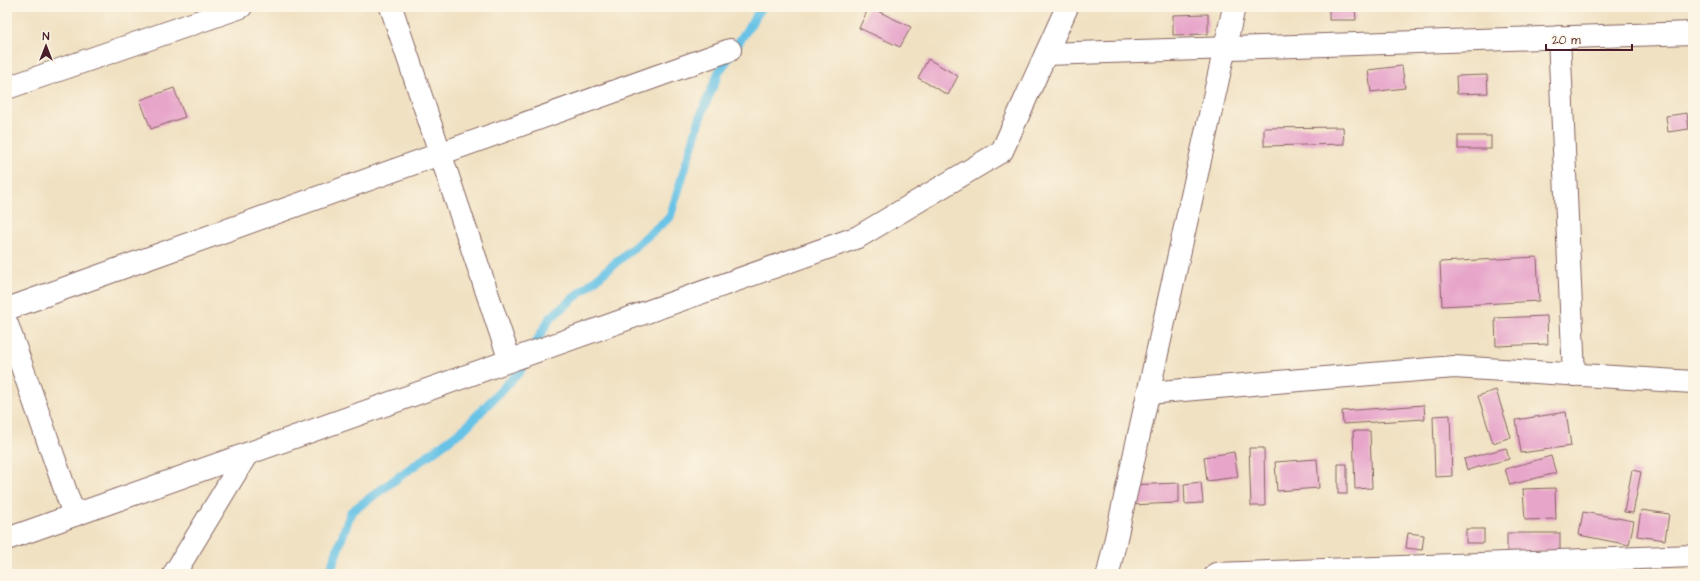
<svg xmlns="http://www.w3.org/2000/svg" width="1700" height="581" font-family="'Architects Daughter',sans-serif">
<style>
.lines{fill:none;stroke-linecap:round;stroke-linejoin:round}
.stream{stroke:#68c3e6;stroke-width:9}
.building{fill:#e7a5ca}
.minor-casing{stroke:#846360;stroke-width:24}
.minor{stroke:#fff;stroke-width:22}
</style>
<rect width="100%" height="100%" fill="#fcf5e5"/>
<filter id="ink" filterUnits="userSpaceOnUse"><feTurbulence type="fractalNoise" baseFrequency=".025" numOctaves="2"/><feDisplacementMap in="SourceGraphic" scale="8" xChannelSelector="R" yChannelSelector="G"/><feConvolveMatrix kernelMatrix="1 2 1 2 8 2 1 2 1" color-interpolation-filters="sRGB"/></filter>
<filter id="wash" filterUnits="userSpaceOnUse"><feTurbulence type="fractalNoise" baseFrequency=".012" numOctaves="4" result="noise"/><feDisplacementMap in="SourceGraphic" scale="16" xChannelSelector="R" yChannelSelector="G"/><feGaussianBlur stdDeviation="0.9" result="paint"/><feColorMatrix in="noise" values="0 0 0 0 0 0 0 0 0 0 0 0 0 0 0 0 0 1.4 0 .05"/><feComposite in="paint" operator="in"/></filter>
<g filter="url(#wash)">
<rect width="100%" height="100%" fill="#f0e1c2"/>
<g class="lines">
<path class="stream" d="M329 574 351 512 464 429 520 371 550 318 670 217 702 112 719 72 762 7"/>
</g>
<g id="blocks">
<g class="building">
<path d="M869 7 911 27 900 47 859 28Z"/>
<path d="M1329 7H1355L1356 20H1329Z"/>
<path d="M1208 14V34L1173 35V15Z"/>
<path d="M928 59 958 76 948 95 918 78Z"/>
<path d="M1402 66 1405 88 1371 92 1368 70Z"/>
<path d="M1487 75 1488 93 1457 94 1456 76Z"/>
<path d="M174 88 185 117 151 129 140 100Z"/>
<path d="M1687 113 1689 129 1668 132 1666 116Z"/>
<path d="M1343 127 1344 144 1264 146V128Z"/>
<rect x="1458" y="136" width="33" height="13"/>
<path d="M1537 257 1539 301 1442 306 1440 262Z"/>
<path d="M1547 316 1548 344 1496 346 1495 318Z"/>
<path d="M1496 390 1511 437 1493 443 1478 396Z"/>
<path d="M1424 405 1425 419 1343 424 1342 411Z"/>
<path d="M1566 412 1571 446 1521 453 1516 420Z"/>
<path d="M1450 415 1452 476 1435 477 1433 416Z"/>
<path d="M1353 431H1370L1372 488 1355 489Z"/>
<path d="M1249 448H1264L1265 506H1251Z"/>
<path d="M1506 448 1509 459 1467 470 1464 459Z"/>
<path d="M1234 452 1238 477 1207 481 1204 457Z"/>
<path d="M1551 456 1556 473 1510 485 1505 469Z"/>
<path d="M1317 459 1319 488 1277 491 1275 462Z"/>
<rect x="1338" y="464" width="9" height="30"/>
<path d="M1632 470 1641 472 1633 513 1624 512Z"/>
<path d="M1201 482 1203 503 1185 504 1184 484Z"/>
<path d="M1179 483V503L1129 505 1128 485Z"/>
<path d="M1555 488 1556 519 1525 520 1523 489Z"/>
<path d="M1641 510 1669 514 1665 540 1637 536Z"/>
<path d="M1583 512 1634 521 1629 545 1579 535Z"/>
<rect x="1466" y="529" width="18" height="14"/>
<path d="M1408 533 1424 535 1422 550 1406 548Z"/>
<rect x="1507" y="533" width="53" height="19"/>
</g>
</g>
</g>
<g filter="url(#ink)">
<use href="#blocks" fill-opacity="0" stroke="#846360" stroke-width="1"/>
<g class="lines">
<defs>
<g id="minor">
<path d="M391 7 510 361"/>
<path d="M1559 37 1574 375"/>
<path d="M1046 54 1693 33"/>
<path d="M7 88 241 7"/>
<path d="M7 309 730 50"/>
<path d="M7 324 74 515"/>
<path d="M1148 393 1454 367 1693 382"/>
<path d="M7 539 858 237 1002 151 1067 7"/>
<path d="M174 574 247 454"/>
<path d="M1108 574 1234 7"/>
<path d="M1216 574 1693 556"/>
</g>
</defs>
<use href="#minor" class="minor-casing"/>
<use href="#minor" class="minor"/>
</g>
</g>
<rect width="1700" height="581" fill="none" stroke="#fcf5e5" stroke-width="24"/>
<g transform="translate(46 46)" stroke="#fcf5e5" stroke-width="3" paint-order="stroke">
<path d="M0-3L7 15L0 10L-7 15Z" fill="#4a1f2b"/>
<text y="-6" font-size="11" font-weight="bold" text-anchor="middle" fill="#4a1f2b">N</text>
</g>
<path d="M1546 44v6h86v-6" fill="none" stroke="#4a1f2b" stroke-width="2"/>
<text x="1552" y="44" font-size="12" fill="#4a1f2b" stroke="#fcf5e5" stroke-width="3" paint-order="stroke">20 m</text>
</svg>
